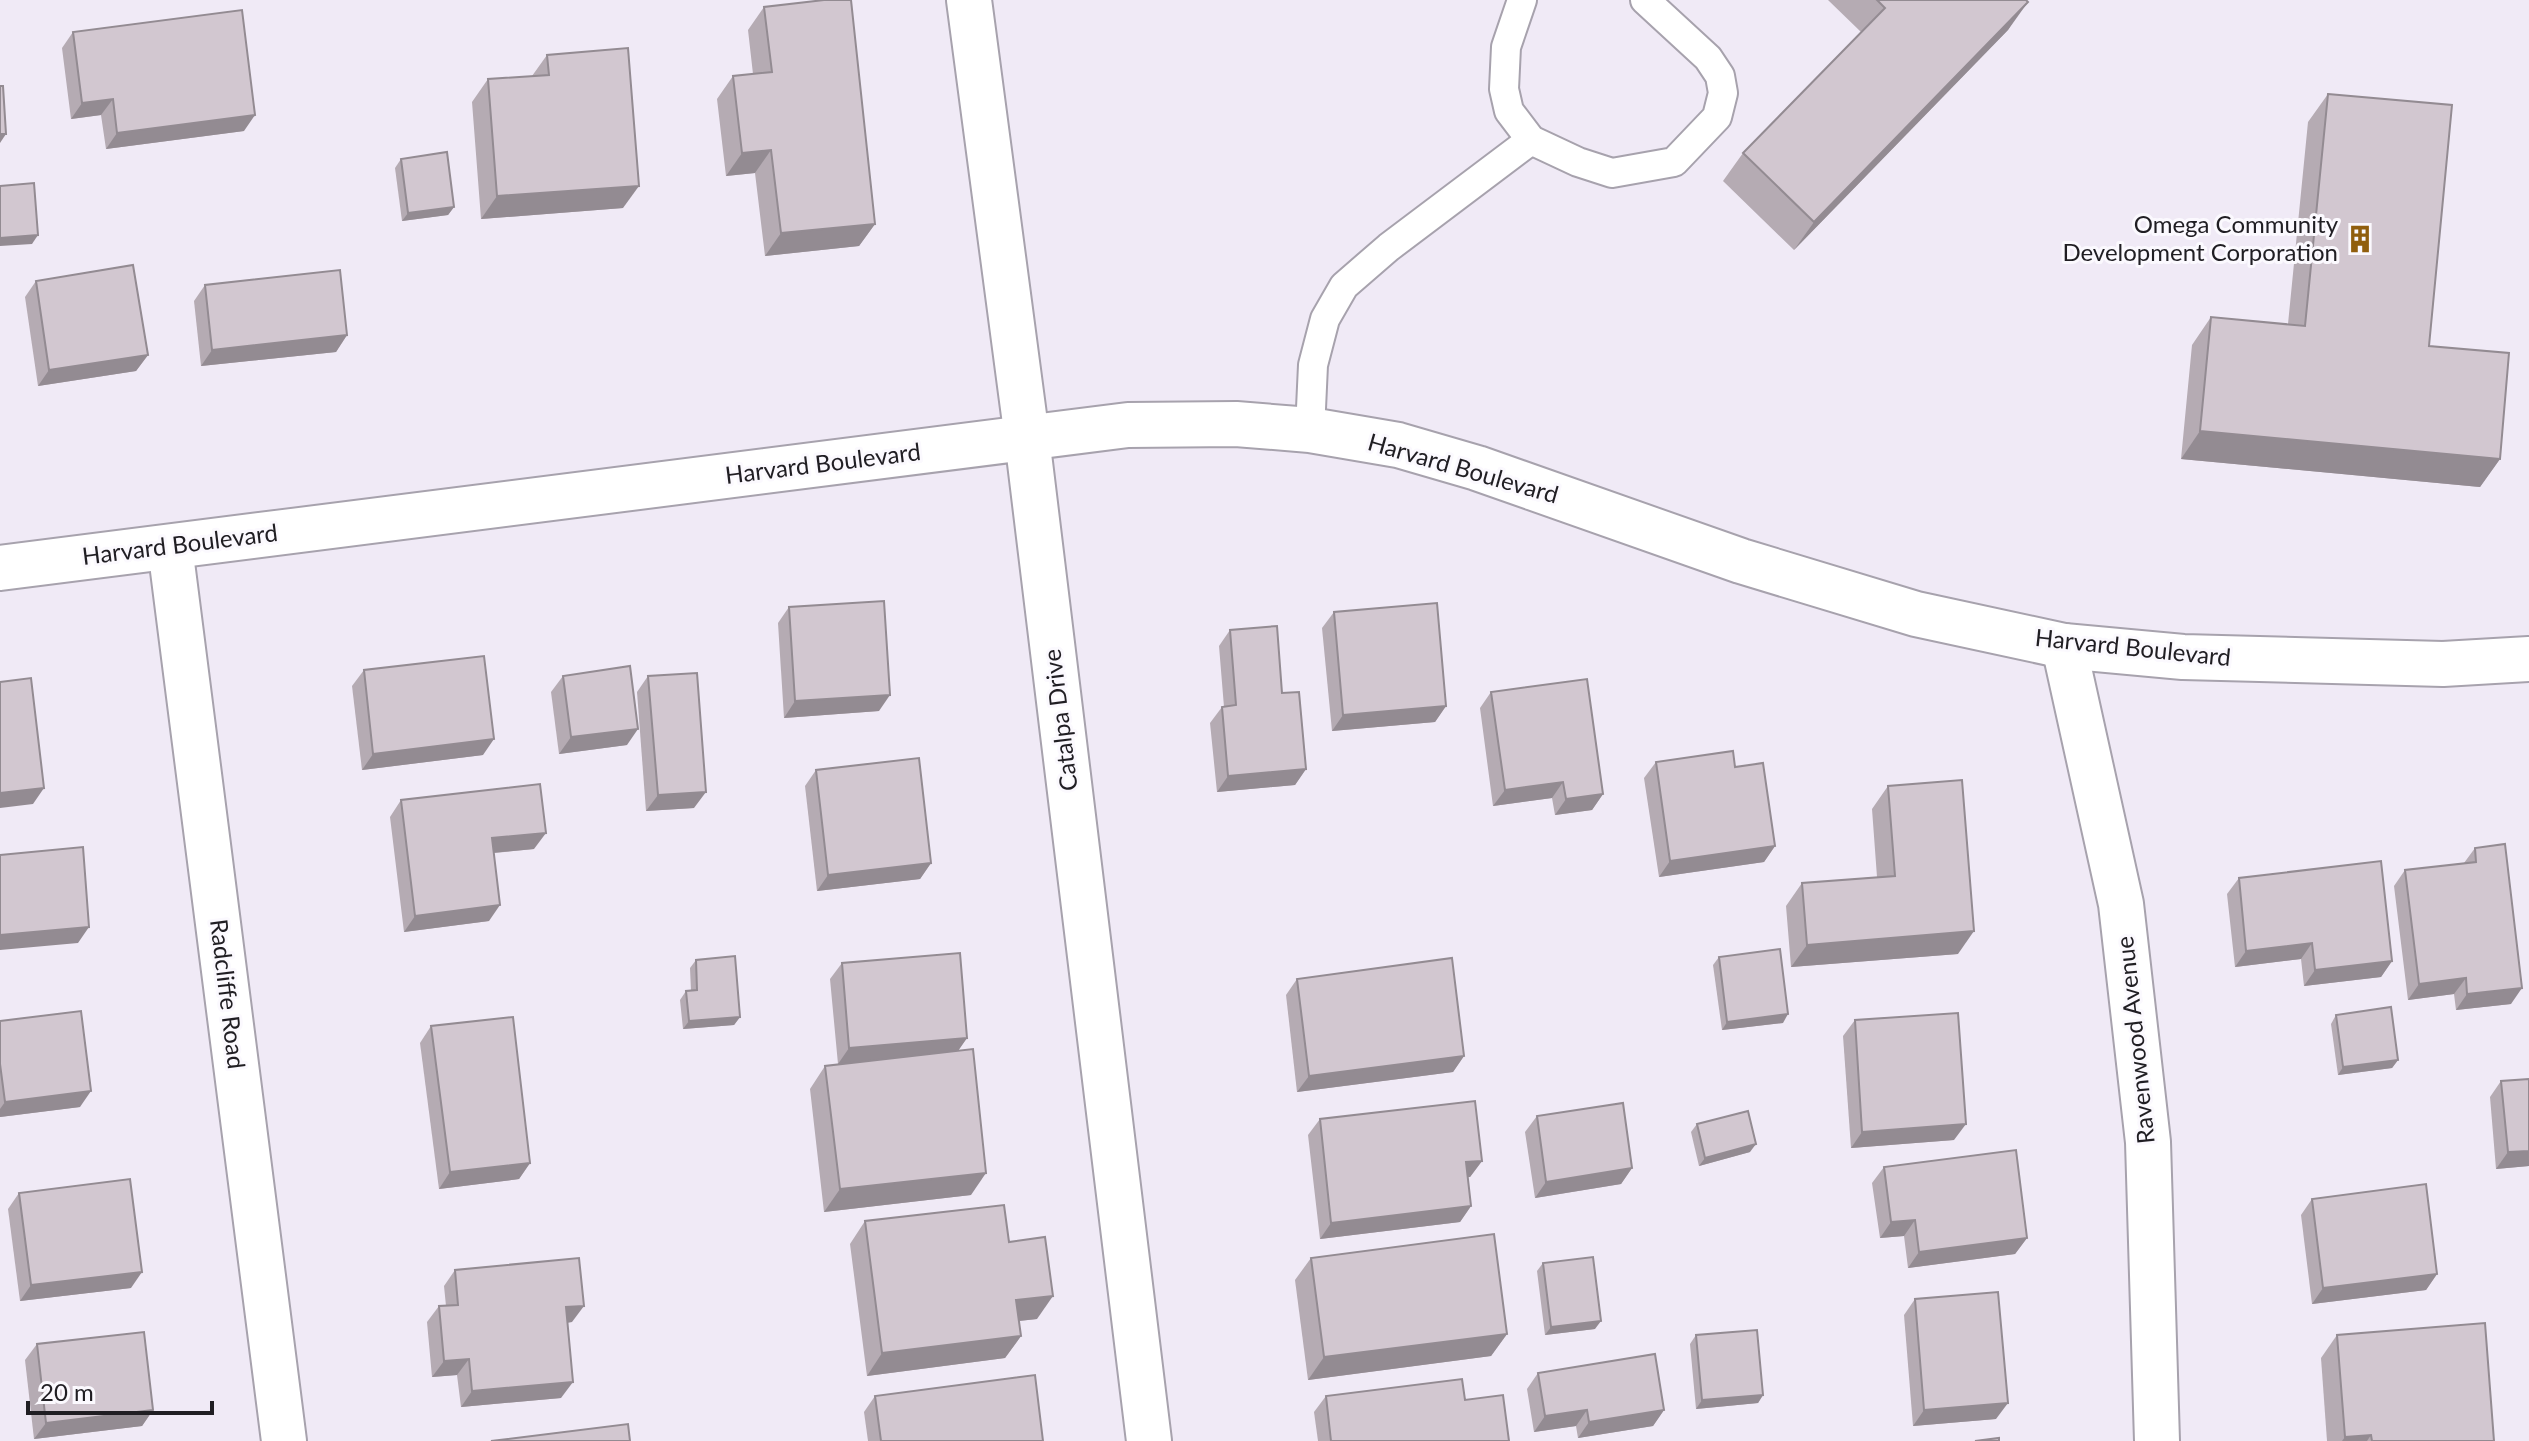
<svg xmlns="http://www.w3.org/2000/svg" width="2529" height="1441" font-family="Lato,sans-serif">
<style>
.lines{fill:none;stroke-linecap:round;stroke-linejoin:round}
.service-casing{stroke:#a7a2ad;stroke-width:32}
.minor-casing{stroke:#a7a2ad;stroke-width:48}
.tertiary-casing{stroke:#a7a2ad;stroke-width:48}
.service{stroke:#fff;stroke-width:28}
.minor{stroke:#fff;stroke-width:44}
.tertiary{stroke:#fff;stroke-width:44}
.wall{fill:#b5abb3}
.shaded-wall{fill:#938b92}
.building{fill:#d2c7d0;stroke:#938b92;stroke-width:2}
.labels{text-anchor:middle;stroke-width:6;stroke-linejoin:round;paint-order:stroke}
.poi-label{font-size:24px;fill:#201e23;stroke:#fbf9fe;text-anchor:end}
.street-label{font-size:24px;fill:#201e23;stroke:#fbf9fe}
</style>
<rect width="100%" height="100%" fill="#f0eaf6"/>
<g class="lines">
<defs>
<g id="service">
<path d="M1522 0 1506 47 1504 89 1509 111 1531 140 1578 162 1612 173 1674 162 1717 117 1723 93 1720 76 1708 58 1645 0"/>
<path d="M1310 430 1313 365 1325 319 1344 286 1389 247 1531 140"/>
</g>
<g id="minor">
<path d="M170 547 284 1441"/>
<path d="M0 568 1128 425 1236 424 1310 430 1398 445 1477 468 1741 561 1916 614 2064 646 2183 657 2443 664 2529 659"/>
<path d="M2064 646 2121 904 2148 1142 2157 1441"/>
</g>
<path id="tertiary" d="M969 0 1027 438 1149 1441"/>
</defs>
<use href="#service" class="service-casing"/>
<use href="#minor" class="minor-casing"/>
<use href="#tertiary" class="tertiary-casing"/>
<use href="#service" class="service"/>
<use href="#minor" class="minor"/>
<use href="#tertiary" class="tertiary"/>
</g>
<g class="wall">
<path d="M1828 0H2026L2008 30 1794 250 1723 181 1743 153 1861 32Z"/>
<path d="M764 7 875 224 859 246 765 256 755 173 726 176 717 99 733 76 753 74 748 30Z"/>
<path d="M73 32 244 131 106 149 101 115 71 119 62 48Z"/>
<path d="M547 55 623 208 481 219 472 102 488 79 532 76Z"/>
<path d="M2328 94 2429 346 2500 459 2480 487 2181 459 2192 345 2211 317 2288 324 2308 122Z"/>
<path d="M401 159 454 207 448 215 402 221 395 168Z"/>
<path d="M36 281 148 355 136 371 38 386 25 297Z"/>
<path d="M205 285 347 335 336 352 201 366 194 301Z"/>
<path d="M789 607 879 711 784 718 778 623Z"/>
<path d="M1334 612 1446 706 1435 722 1332 731 1322 628Z"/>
<path d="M1230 630 1306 769 1295 785 1217 792 1210 723 1222 707H1224L1219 646Z"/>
<path d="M364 670 483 755 362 770 352 686Z"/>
<path d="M563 676 627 745 559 754 551 692Z"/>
<path d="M648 676 694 808 646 811 637 692Z"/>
<path d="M1491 692 1603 794 1592 810 1555 815 1552 798 1493 806 1480 708Z"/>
<path d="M1656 762 1735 767 1775 846 1764 862 1659 877 1644 778Z"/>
<path d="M816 770 931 863 920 879 817 891 805 786Z"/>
<path d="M1888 786 1958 954 1791 967 1786 906 1802 883 1877 877 1872 809Z"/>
<path d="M401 800 534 849 494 853 489 921 404 932 390 817Z"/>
<path d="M2475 848 2511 1004 2456 1010 2454 994 2408 1000 2394 886 2405 870 2464 863Z"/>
<path d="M2239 878 2392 961 2381 977 2304 986 2301 959 2235 967 2227 894Z"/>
<path d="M1719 957 1783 1023 1722 1030 1713 965Z"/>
<path d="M696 960 740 1017 734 1025 683 1029 680 1000 686 991H691L690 968Z"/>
<path d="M842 963 967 1038 958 1050 971 1195 824 1212 810 1089 825 1066 838 1064 830 979Z"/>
<path d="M1297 979 1464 1056 1453 1072 1297 1092 1286 995Z"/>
<path d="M2336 1015 2398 1060 2392 1068 2338 1075 2331 1024Z"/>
<path d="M1855 1020 1954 1140 1851 1148 1843 1036Z"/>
<path d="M0 1021 80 1107 0 1117Z"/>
<path d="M431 1026 530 1163 519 1179 439 1189 420 1043Z"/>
<path d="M2529 1079V1166L2496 1169 2490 1097 2501 1081Z"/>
<path d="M1537 1116 1632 1168 1621 1184 1535 1198 1525 1132Z"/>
<path d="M1320 1119 1482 1161 1470 1177H1468L1471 1206 1460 1222 1320 1239 1308 1135Z"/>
<path d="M1697 1124 1750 1152 1699 1166 1691 1132Z"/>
<path d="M1884 1167 2027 1238 2015 1254 1908 1268 1904 1236 1880 1238 1872 1183Z"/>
<path d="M19 1193 131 1288 20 1301 8 1209Z"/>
<path d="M2312 1199 2437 1274 2426 1290 2312 1304 2301 1215Z"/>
<path d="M865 1221 1009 1242 1037 1319 1019 1321 1021 1336 1005 1358 867 1376 850 1244Z"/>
<path d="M1311 1258 1507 1334 1491 1356 1308 1380 1295 1280Z"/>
<path d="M1543 1263 1595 1329 1545 1335 1537 1271Z"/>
<path d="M455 1270 572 1322 568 1323 561 1398 461 1407 457 1375 432 1377 427 1322 439 1306H446L444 1286Z"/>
<path d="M1915 1299 1996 1419 1913 1426 1904 1315Z"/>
<path d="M1696 1335 1763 1395 1758 1403 1696 1409 1690 1344Z"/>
<path d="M2337 1335 2494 1441H2327L2321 1358Z"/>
<path d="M37 1344 153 1410 142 1426 34 1439 25 1360Z"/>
<path d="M1538 1373 1664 1410 1653 1426 1578 1438 1576 1426 1534 1432 1527 1389Z"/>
<path d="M875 1396 1043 1441H868L864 1412Z"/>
<path d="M1326 1396 1509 1441H1318L1314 1412Z"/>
</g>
<g class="shaded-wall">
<path d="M2028 2 2008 30 1794 250 1814 222Z"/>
<path d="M113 99 101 115 71 119 82 103Z"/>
<path d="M255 115 244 131 106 149 117 133Z"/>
<path d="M0 134H6L0 143Z"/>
<path d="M771 150 755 173 726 176 742 153Z"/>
<path d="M639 186 623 208 481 219 497 196Z"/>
<path d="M454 207 448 215 402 221 408 213Z"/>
<path d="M875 224 859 246 765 256 781 233Z"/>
<path d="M38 235 32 244 0 246V238Z"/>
<path d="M347 335 336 352 201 366 212 350Z"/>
<path d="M148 355 136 371 38 386 49 370Z"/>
<path d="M2200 431 2500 459 2480 487 2181 459Z"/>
<path d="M890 695 879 711 784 718 795 701Z"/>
<path d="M1446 706 1435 722 1332 731 1343 715Z"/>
<path d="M638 729 627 745 559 754 571 737Z"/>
<path d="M494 739 483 755 362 770 373 754Z"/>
<path d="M1306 769 1295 785 1217 792 1228 776Z"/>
<path d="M1563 782 1552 798 1493 806 1505 790Z"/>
<path d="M44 788 33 804 0 808V793Z"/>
<path d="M706 792 694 808 646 811 658 795Z"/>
<path d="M1603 794 1592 810 1555 815 1566 799Z"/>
<path d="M546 833 534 849 481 854 492 838Z"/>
<path d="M1775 846 1764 862 1659 877 1670 861Z"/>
<path d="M931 863 920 879 817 891 828 875Z"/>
<path d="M500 905 489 921 404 932 415 916Z"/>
<path d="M89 927 78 943 0 950V935Z"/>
<path d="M1974 931 1958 954 1791 967 1807 945Z"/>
<path d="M2312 943 2301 959 2235 967 2246 951Z"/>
<path d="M2392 961 2381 977 2304 986 2315 970Z"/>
<path d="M2466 978 2454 994 2408 1000 2419 984Z"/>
<path d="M2522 988 2511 1004 2456 1010 2467 994Z"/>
<path d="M1788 1014 1783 1023 1722 1030 1727 1022Z"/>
<path d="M740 1017 734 1025 683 1029 689 1021Z"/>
<path d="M967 1038 956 1054 838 1064 849 1048Z"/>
<path d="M1464 1056 1453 1072 1297 1092 1309 1076Z"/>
<path d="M2398 1060 2392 1068 2338 1075 2343 1067Z"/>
<path d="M91 1091 80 1107 0 1117V1109L5 1102Z"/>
<path d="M1966 1124 1954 1140 1851 1148 1862 1132Z"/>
<path d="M1756 1144 1750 1152 1699 1166 1705 1158Z"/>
<path d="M2529 1151V1166L2496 1169 2508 1152Z"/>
<path d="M1482 1161 1470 1177 1455 1178 1466 1162Z"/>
<path d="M530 1163 519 1179 439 1189 450 1172Z"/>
<path d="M1632 1168 1621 1184 1535 1198 1546 1182Z"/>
<path d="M986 1173 971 1195 824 1212 840 1189Z"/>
<path d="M1471 1206 1460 1222 1320 1239 1331 1223Z"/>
<path d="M1915 1220 1904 1236 1880 1238 1891 1222Z"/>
<path d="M2027 1238 2015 1254 1908 1268 1919 1252Z"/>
<path d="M142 1272 131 1288 20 1301 31 1285Z"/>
<path d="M2437 1274 2426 1290 2312 1304 2323 1288Z"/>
<path d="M1053 1296 1037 1319 1001 1323 1016 1300Z"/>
<path d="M584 1306 572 1322 555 1323 566 1307Z"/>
<path d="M1601 1321 1595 1329 1545 1335 1551 1327Z"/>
<path d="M1507 1334 1491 1356 1308 1380 1324 1357Z"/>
<path d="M1021 1336 1005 1358 867 1376 882 1353Z"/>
<path d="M469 1359 457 1375 432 1377 444 1361Z"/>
<path d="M573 1382 561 1398 461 1407 472 1391Z"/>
<path d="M1763 1395 1758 1403 1696 1409 1702 1400Z"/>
<path d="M2008 1403 1996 1419 1913 1426 1924 1410Z"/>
<path d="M153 1410 142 1426 34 1439 46 1423Z"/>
<path d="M1587 1410 1576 1426 1534 1432 1545 1416Z"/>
<path d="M1664 1410 1653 1426 1578 1438 1589 1422Z"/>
<path d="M2371 1435 2367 1441H2342L2345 1437Z"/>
</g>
<g class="building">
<path d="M824 0H851L875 224 781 233 771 150 742 153 733 76 772 72 764 7Z"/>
<path d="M1877 0H2026L2028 2 1814 222 1743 153 1885 8Z"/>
<path d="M242 10 255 115 117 133 113 99 82 103 73 32Z"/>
<path d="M628 48 639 186 497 196 488 79 549 75 547 55Z"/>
<path d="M0 86H3L6 134H0Z"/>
<path d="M2328 94 2452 105 2429 346 2509 353 2500 459 2200 431 2211 317 2305 326Z"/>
<path d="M447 152 454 207 408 213 401 159Z"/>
<path d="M34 183 38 235 0 238V186Z"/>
<path d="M133 265 148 355 49 370 36 281Z"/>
<path d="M340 270 347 335 212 350 205 285Z"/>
<path d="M884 601 890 695 795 701 789 607Z"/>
<path d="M1437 603 1446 706 1343 715 1334 612Z"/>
<path d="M1277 626 1282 693 1299 692 1306 769 1228 776 1222 707 1236 705 1230 630Z"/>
<path d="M484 656 494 739 373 754 364 670Z"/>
<path d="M630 666 638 729 571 737 563 676Z"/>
<path d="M697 673 706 792 658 795 648 676Z"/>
<path d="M31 678 44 788 0 793V682Z"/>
<path d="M1587 679 1603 794 1566 799 1563 782 1505 790 1491 692Z"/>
<path d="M1733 751 1735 767 1763 763 1775 846 1670 861 1656 762Z"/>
<path d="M919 758 931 863 828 875 816 770Z"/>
<path d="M1962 780 1974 931 1807 945 1802 883 1895 876 1888 786Z"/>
<path d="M540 784 546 833 492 838 500 905 415 916 401 800Z"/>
<path d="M2505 844 2522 988 2467 994 2466 978 2419 984 2405 870 2476 862 2475 848Z"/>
<path d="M83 847 89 927 0 935V855Z"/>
<path d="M2381 861 2392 961 2315 970 2312 943 2246 951 2239 878Z"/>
<path d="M1780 949 1788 1014 1727 1022 1719 957Z"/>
<path d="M960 953 967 1038 849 1048 842 963Z"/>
<path d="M735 956 740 1017 689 1021 686 991 697 990 696 960Z"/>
<path d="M1452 958 1464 1056 1309 1076 1297 979Z"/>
<path d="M2391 1007 2398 1060 2343 1067 2336 1015Z"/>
<path d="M81 1011 91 1091 5 1102 0 1064V1021Z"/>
<path d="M1958 1013 1966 1124 1862 1132 1855 1020Z"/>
<path d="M513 1017 530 1163 450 1172 431 1026Z"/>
<path d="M973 1049 986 1173 840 1189 825 1066Z"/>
<path d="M2529 1079V1151L2508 1152 2501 1081Z"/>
<path d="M1475 1101 1482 1161 1466 1162 1471 1206 1331 1223 1320 1119Z"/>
<path d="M1623 1103 1632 1168 1546 1182 1537 1116Z"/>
<path d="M1748 1111 1756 1144 1705 1158 1697 1124Z"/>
<path d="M2016 1150 2027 1238 1919 1252 1915 1220 1891 1222 1884 1167Z"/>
<path d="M130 1179 142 1272 31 1285 19 1193Z"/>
<path d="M2426 1184 2437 1274 2323 1288 2312 1199Z"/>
<path d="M1004 1205 1009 1242 1045 1237 1053 1296 1016 1300 1021 1336 882 1353 865 1221Z"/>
<path d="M1494 1234 1507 1334 1324 1357 1311 1258Z"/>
<path d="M1593 1257 1601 1321 1551 1327 1543 1263Z"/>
<path d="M579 1258 584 1306 566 1307 573 1382 472 1391 469 1359 444 1361 439 1306 458 1305 455 1270Z"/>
<path d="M1998 1292 2008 1403 1924 1410 1915 1299Z"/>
<path d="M2485 1323 2494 1441H2372L2371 1435 2345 1437 2337 1335Z"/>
<path d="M1757 1330 1763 1395 1702 1400 1696 1335Z"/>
<path d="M144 1332 153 1410 46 1423 37 1344Z"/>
<path d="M1655 1354 1664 1410 1589 1422 1587 1410 1545 1416 1538 1373Z"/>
<path d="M1035 1375 1043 1441H881L875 1396Z"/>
<path d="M1462 1379 1465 1400 1503 1395 1509 1441H1331L1326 1396Z"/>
<path d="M628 1424 630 1441H491Z"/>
<path d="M1999 1438V1441H1975Z"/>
</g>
<defs>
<symbol id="building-bare" viewBox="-9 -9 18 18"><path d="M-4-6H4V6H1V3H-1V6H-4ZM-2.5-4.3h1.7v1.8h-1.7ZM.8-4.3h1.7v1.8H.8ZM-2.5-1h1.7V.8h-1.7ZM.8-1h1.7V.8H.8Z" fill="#905e0d" stroke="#fbf9fe" stroke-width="2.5" paint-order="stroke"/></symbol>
</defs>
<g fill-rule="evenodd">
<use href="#building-bare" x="2340" y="219" width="40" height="40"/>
</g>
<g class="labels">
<g class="poi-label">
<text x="2338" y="233">Omega Community<tspan x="2338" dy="28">Development Corporation</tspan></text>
</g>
<g class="street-label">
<text transform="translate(823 464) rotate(-7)" y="8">Harvard Boulevard</text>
<text transform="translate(1463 469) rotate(16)" y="8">Harvard Boulevard</text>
<text transform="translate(180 545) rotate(-7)" y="8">Harvard Boulevard</text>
<text transform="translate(2133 648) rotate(6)" y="8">Harvard Boulevard</text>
<text transform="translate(1061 720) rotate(-97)" y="8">Catalpa Drive</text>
<text transform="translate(227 994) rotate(83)" y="8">Radcliffe Road</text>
<text transform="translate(2136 1040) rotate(-96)" y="8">Ravenwood Avenue</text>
</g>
</g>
<path d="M28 1401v12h184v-12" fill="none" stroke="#201e23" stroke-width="4"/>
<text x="40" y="1401" font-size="24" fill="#201e23" stroke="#fbf9fe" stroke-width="6" paint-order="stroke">20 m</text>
</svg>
